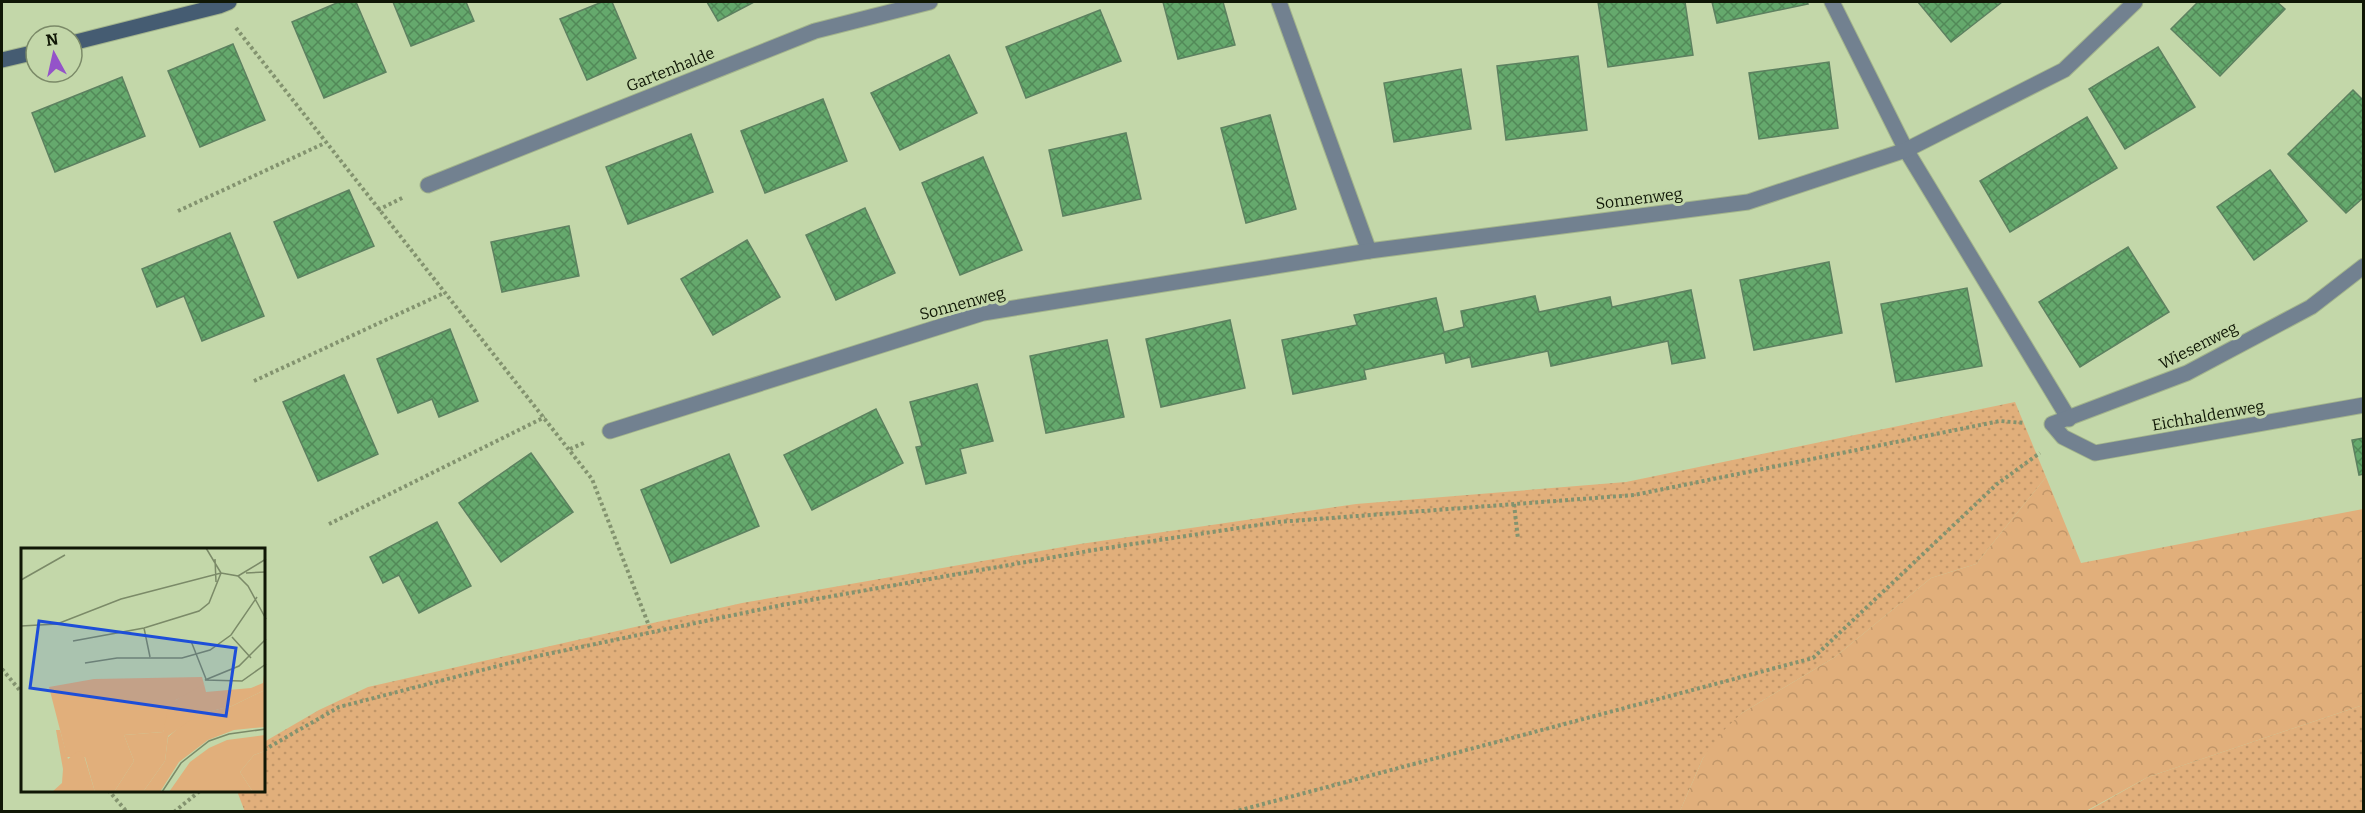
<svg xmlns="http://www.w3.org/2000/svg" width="2365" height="813" font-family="Bitter,serif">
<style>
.grass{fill:url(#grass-dots)}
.forest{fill:url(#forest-crowns)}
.building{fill:url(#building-cross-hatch);stroke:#5d8160;stroke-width:1.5}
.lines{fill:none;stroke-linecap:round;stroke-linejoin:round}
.street-casing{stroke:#a3b48c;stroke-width:17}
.secondary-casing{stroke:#a3b48c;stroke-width:17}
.path{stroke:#83936f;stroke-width:4;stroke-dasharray:3 3;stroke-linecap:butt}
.street{stroke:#728190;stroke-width:15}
.secondary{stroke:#455c72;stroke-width:15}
.labels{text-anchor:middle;stroke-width:6;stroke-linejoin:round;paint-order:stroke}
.street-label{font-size:16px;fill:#101706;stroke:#c3d7a9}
.inset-road{fill:none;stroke:#7b8a68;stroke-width:1.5}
.view{fill:#1d4ed8;fill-opacity:0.15;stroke:#1d4ed8;stroke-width:3}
.inset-edge{fill:none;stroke:#101706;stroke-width:3}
</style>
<defs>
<pattern id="grass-dots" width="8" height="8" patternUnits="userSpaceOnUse" patternTransform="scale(1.5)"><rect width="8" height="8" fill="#e1af7b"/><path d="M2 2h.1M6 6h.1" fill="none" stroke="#c09669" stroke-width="1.8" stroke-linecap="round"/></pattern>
<pattern id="forest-crowns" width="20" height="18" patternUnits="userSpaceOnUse" patternTransform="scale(1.5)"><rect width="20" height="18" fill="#e1af7b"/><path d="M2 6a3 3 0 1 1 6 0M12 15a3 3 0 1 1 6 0" fill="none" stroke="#c09669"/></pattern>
<pattern id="building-cross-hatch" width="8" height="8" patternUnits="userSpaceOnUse" patternTransform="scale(1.5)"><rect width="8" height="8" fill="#65a96d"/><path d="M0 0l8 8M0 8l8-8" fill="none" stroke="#528958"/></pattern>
</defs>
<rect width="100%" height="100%" fill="#c3d7a9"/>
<g class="grass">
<path d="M2015 402 2046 477 1976 564 1931 578 1835 657 1742 713 1703 758 1680 811 245 812 237 791 264 790V742L319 710 368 687 742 603 1080 544 1356 504 1626 482Z"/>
<path d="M2363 705V811L2086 812 2148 777Z"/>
</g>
<path class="forest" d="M2046 477 2081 563 2363 509V705L2148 777 2086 811H1680L1703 758 1723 731 1742 713 1835 657 1931 578 1976 564Z"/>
<g class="building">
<path d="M339 2H356L386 72 324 98 292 22Z"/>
<path d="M393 2H466L474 21 411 46Z"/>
<path d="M602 2H612L636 58 587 80 560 19Z"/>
<path d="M707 2H754L718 21Z"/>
<path d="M1163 2H1223L1235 45 1178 59Z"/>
<path d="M1598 2H1685L1693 55 1608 67Z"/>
<path d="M1712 2H1807L1808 4 1717 23Z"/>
<path d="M1918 2H2002L1951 42Z"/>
<path d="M2198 2H2277L2285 9 2220 76 2171 29Z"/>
<path d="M1100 10 1121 61 1026 98 1006 47Z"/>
<path d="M233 44 265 120 200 147 168 71Z"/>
<path d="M2158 47 2195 107 2125 149 2089 89Z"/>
<path d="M949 55 977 113 900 150 871 93Z"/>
<path d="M1578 56 1587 130 1506 140 1497 66Z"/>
<path d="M1829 62 1838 128 1759 139 1749 73Z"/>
<path d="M1461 69 1471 129 1394 142 1384 83Z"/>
<path d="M122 77 145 136 55 172 32 113Z"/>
<path d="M2353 90 2364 101V197L2346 213 2288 154Z"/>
<path d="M823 99 847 161 765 193 741 131Z"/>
<path d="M1270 115 1296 209 1246 223 1221 128Z"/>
<path d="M2087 117 2117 168 2010 232 1980 181Z"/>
<path d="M1126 133 1141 199 1063 216 1049 150Z"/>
<path d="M691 134 713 192 628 224 606 167Z"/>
<path d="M983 157 1022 250 960 275 922 183Z"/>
<path d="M2270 170 2307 221 2254 260 2217 207Z"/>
<path d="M349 190 374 246 298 278 274 222Z"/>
<path d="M865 208 895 273 836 300 806 235Z"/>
<path d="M569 226 579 276 502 292 491 242Z"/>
<path d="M230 233 264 316 202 341 184 296 157 307 142 269Z"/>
<path d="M747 240 780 297 713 335 681 279Z"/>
<path d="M2128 247 2169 312 2080 367 2039 302Z"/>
<path d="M1829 262 1842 333 1754 350 1740 280Z"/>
<path d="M1967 288 1982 366 1896 382 1881 304Z"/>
<path d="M1691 290 1705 358 1672 364 1668 341 1551 366 1548 351 1472 367 1470 357 1446 363 1444 353 1364 370 1366 379 1293 394 1282 340 1357 325 1354 315 1436 298 1444 332 1464 327 1461 311 1535 296 1539 312 1610 297 1612 307Z"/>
<path d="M1230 320 1245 388 1161 407 1146 339Z"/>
<path d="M450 329 478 401 439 417 432 399 398 413 377 359Z"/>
<path d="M1107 340 1124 417 1046 433 1030 356Z"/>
<path d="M344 375 378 454 318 481 283 402Z"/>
<path d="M977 384 993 441 960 449 966 473 926 484 916 447 922 446 910 402Z"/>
<path d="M876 409 903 463 812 510 784 455Z"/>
<path d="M2364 438V474L2359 475 2352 440Z"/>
<path d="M531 453 573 512 501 562 459 503Z"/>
<path d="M729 454 759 526 671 563 641 490Z"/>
<path d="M437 522 471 586 419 613 399 575 383 583 370 557Z"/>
</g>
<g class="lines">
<defs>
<g id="street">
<path d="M1279 2 1369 251"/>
<path d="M1832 2 1906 150 2069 419"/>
<path d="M428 185 815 31 930 2"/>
<path d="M2364 266 2311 307 2187 373 2052 424 2063 437 2095 453 2364 405"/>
<path d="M610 431 983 313 1369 251 1748 202 1906 150 2064 70 2135 2"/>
</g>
<g id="secondary">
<path d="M72 43 219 6 229 2"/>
<path d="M2 60 36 52"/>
</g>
</defs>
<use href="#street" class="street-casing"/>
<use href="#secondary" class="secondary-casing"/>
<g class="path">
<path d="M236 28 592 479 651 631"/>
<path d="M378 210 404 197"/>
<path d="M178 211 325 143"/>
<path d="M254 381 444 293"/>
<path d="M570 449 586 442"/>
<path d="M1514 504 1518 539"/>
<path d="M329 524 545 417"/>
<path d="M2 669 22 693"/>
<path d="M264 750 339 707 533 657 782 605 1100 549 1278 522 1634 495 2000 421 2024 423"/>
<path d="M108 790 127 812"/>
<path d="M174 812 201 790"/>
<path d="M1233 812 1813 658 1997 484 2040 453"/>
</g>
<use href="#street" class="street"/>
<use href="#secondary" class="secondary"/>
</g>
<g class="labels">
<g class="street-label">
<text transform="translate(670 69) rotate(-22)" y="6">Gartenhalde</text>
<text transform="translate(1639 198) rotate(-7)" y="6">Sonnenweg</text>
<text transform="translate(962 303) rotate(-15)" y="6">Sonnenweg</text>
<text transform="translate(2198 345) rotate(-27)" y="6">Wiesenweg</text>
<text transform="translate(2208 415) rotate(-10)" y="6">Eichhaldenweg</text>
</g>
</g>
<g transform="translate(21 548)">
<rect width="244" height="244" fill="#c3d7a9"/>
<path d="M181 129 183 136 176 142 155 152 142 184 103 187 113 213 93 244H74L64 209H46L28 139 73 131ZM244 142V179L213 182 187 192 158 214 139 244H122L144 213 147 189 162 176 178 166 211 158ZM244 203V244H232L219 224 233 207Z" fill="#e1af7b"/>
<path d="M244 118V142L211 158 178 166 147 188 144 213 122 244H93L113 213 103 187 142 184 147 162 155 152 183 136 185 144 230 140 242 135ZM35 182H39L47 211 57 203 62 204 74 244H31L41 235 42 221ZM244 187V203L233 207 219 224 232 244H148L169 214 188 200 206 192Z" fill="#e1af7b"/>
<path class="inset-road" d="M185 0 200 25M194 11 195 34M225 25 245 24M217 28 245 11M0 32 44 7M0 78 36 76 100 51 200 25 217 28 227 38 245 71M123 80 129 109M211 89 230 110M245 91 218 118 184 132 221 133 245 116M52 93 123 80 178 63 188 55 200 25M170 93 185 131M64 115 96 110H161L189 102 210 87 236 49M141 244 160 215 188 193 208 186 245 181"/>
<path class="view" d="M18 73 215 100 205 168 9 140Z"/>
<rect width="244" height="244" class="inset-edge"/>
</g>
<rect width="2365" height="813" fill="none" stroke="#101706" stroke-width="6"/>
<g transform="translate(54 54) rotate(352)"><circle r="28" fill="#c3d7a9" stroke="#7b8a68" stroke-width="1.5"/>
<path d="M0-4.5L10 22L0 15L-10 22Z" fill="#9453c9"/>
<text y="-9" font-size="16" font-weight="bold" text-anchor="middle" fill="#101706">N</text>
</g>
</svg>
